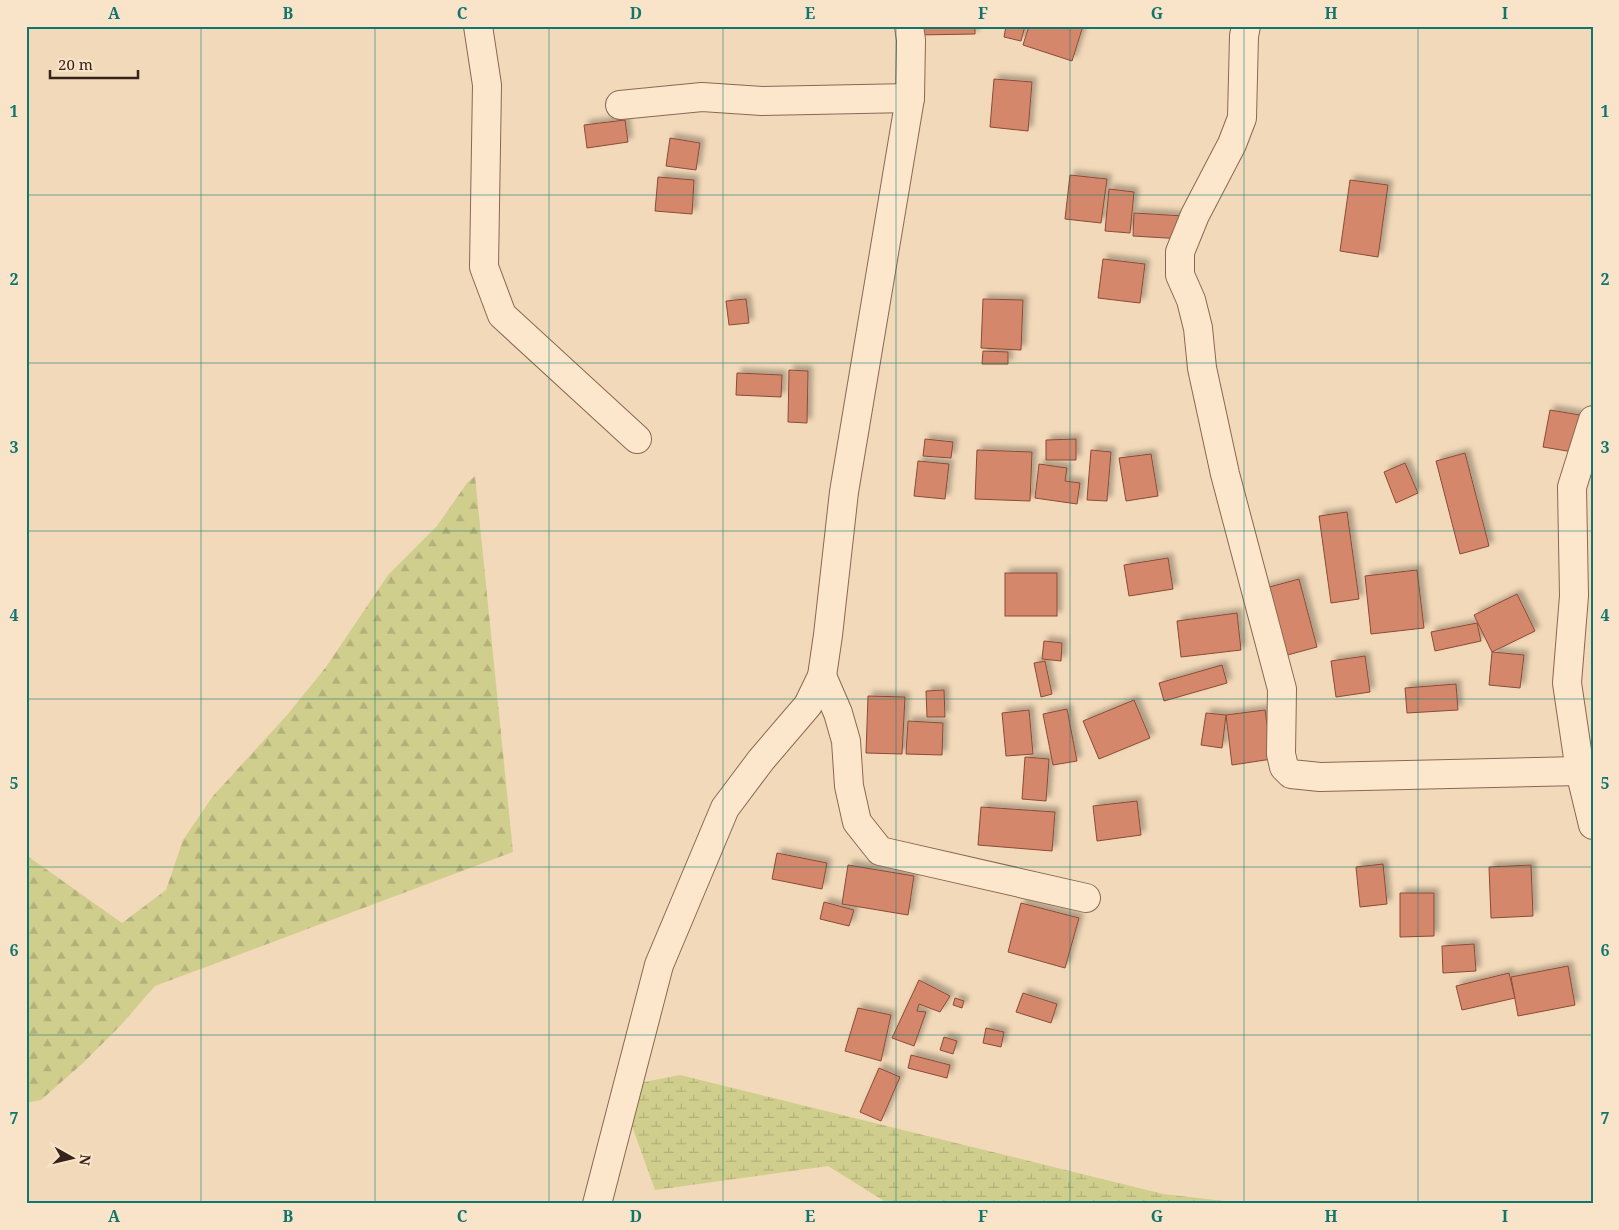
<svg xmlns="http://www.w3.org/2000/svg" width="1619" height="1230" font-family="'Noto Serif',serif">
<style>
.forest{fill:url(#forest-firs)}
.wetland{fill:url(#wetland-marsh)}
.building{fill:#d4876b;stroke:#8b4b36;filter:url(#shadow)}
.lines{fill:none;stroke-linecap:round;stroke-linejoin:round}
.minor-casing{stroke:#8a6852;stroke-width:30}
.minor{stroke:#fce7cd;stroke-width:28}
.grid{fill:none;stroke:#0f766e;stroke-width:1;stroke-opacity:0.55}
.neatline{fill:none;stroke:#0f766e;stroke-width:2}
.grid-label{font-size:16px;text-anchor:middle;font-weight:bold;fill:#0f766e}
</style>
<defs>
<pattern id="forest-firs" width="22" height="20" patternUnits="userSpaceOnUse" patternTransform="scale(1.25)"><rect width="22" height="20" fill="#d0ce8d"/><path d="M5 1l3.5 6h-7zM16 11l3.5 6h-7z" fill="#b3b179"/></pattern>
<pattern id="wetland-marsh" width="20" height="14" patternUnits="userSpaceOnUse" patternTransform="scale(1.25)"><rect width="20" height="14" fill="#d0ce8d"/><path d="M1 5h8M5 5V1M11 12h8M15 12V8" fill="none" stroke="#b3b179"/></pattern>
<filter id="shadow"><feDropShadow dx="4.5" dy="-4.5" stdDeviation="2.5" flood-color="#0004"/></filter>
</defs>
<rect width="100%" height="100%" fill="#f2d9b9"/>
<path class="forest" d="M475 476 513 852 155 986 120 1026 83 1063 41 1100 26 1103V855L122 923 166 890 183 840 213 796 288 714 326 667 388 575 437 526 467 483Z"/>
<path class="wetland" d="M680 1075 1163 1194 1251 1204H889L828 1166 655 1190 618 1087Z"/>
<g class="building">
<path d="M916 26H975V34L916 35Z"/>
<path d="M1006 26H1025L1021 41 1004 37Z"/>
<path d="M1029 26H1083L1072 61 1023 45Z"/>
<path d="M994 79 1032 82 1028 131 990 127Z"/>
<path d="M625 120 628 142 587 148 584 125Z"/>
<path d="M670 138 700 143 696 170 666 166Z"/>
<path d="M1070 175 1107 179 1101 223 1065 219Z"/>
<path d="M658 177 694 180 692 214 655 211Z"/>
<path d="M1350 180 1388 185 1378 257 1340 251Z"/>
<path d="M1109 189 1134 192 1130 233 1105 231Z"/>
<path d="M1134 213 1184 216 1183 239 1133 236Z"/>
<path d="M1103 259 1145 264 1140 303 1098 298Z"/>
<path d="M746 299 749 323 729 325 726 301Z"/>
<path d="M983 299 1023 300 1021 350 981 348Z"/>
<path d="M983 351 1008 352V364H982Z"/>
<path d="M789 370 808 371 807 423 788 422Z"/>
<path d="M737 373 782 375 781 397 736 395Z"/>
<path d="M1550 410 1580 415 1573 452 1543 447Z"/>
<path d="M925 439 953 442 951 458 923 456Z"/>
<path d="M1076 439V460H1046V440Z"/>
<path d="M977 450 1032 452 1030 501 975 499Z"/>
<path d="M1091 450 1111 452 1107 501 1087 500Z"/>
<path d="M1465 453 1489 546 1460 554 1436 461Z"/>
<path d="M1151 454 1158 496 1126 501 1119 458Z"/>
<path d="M918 461 949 464 945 499 914 496Z"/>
<path d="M1405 463 1418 493 1396 503 1384 472Z"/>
<path d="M1039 464 1067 468 1065 481 1080 483 1077 504 1035 498Z"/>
<path d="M1347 512 1359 599 1331 603 1319 516Z"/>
<path d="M1168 558 1173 589 1129 596 1124 565Z"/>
<path d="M1417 570 1424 628 1371 634 1365 576Z"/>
<rect x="1005" y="573" width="52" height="43"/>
<path d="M1299 579 1317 647 1280 657 1262 589Z"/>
<path d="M1517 594 1535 631 1492 652 1474 615Z"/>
<path d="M1237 613 1241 650 1181 657 1177 621Z"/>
<path d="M1477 623 1481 641 1435 651 1431 632Z"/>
<path d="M1044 641 1062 643 1061 661 1042 659Z"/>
<path d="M1492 652 1524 655 1520 688 1489 685Z"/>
<path d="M1365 656 1370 692 1336 697 1331 661Z"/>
<path d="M1045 661 1052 694 1041 697 1034 663Z"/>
<path d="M1222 665 1227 683 1164 701 1159 683Z"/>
<path d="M1456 684 1458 710 1407 713 1405 688Z"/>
<path d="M944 690 945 717H927L926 691Z"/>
<path d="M868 696 905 697 902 754 866 753Z"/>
<path d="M1134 700 1150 738 1099 759 1083 721Z"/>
<path d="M1067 709 1077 761 1053 765 1043 714Z"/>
<path d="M1029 710 1033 754 1006 756 1002 713Z"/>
<path d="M1265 710 1272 759 1232 765 1226 715Z"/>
<path d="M1206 713 1226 715 1222 748 1201 745Z"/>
<path d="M908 721 943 723 942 755 906 754Z"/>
<path d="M1025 757 1049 759 1046 801 1022 799Z"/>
<path d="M1137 801 1141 835 1097 841 1093 806Z"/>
<path d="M981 807 1055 812 1052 851 978 845Z"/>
<path d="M777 853 827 863 822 889 772 879Z"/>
<path d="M1383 864 1387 904 1360 907 1356 867Z"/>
<path d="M848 865 914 876 908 915 842 904Z"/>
<path d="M1531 865 1533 916 1491 918 1489 867Z"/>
<path d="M1400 893H1434V936L1400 937Z"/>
<path d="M824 902 854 910 849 926 820 919Z"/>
<path d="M1021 903 1079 918 1065 968 1008 952Z"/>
<path d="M1474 944 1476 971 1443 973 1442 946Z"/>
<path d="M1568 966 1575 1005 1518 1016 1511 977Z"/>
<path d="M1509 973 1515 998 1462 1010 1456 986Z"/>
<path d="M919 980 950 996 940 1012 919 1004 917 1011 926 1012 914 1046 892 1038Z"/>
<path d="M1023 993 1057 1004 1051 1023 1016 1012Z"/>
<path d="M955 998 964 1001 962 1008 953 1005Z"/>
<path d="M858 1008 891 1015 881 1061 845 1051Z"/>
<path d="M986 1028 1004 1032 1001 1047 983 1043Z"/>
<path d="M944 1037 957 1041 953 1054 940 1050Z"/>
<path d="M911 1055 950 1065 947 1078 908 1068Z"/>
<path d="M879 1068 900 1077 881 1121 860 1112Z"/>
</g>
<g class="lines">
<defs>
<g id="minor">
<path d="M478 26 487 85 484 267 502 315 637 439"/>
<path d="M1246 26 1244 36 1242 118 1232 144 1195 215 1180 252V275L1191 300 1198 328 1202 368 1225 474 1282 689 1281 754 1284 767 1291 774 1320 777 1580 771"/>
<path d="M620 105 702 97 762 101 910 98"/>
<path d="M1593 420 1572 487 1574 596 1567 683 1580 771 1593 825"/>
<path d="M822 676 838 713 846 741 849 786 857 822 880 851 1086 898"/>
<path d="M597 1204 659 965 725 808 761 760 808 705 822 676 828 635 844 492 910 98 911 40 909 26"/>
</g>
</defs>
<use href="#minor" class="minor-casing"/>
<use href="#minor" class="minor"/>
</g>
<path class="grid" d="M201 26V1204M375 26V1204M549 26V1204M723 26V1204M896 26V1204M1070 26V1204M1244 26V1204M1418 26V1204M26 195H1593M26 363H1593M26 531H1593M26 699H1593M26 867H1593M26 1035H1593"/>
<rect width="1619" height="1230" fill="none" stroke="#f9e4c9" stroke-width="55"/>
<g transform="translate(72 1158) rotate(98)" stroke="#f9e4c9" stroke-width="4" paint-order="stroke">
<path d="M0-4L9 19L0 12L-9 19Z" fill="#372319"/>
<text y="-8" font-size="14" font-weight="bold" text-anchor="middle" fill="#372319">N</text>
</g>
<path d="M50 70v8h88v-8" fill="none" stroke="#372319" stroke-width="2.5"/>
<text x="58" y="70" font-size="15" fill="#372319" stroke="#f9e4c9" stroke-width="4" paint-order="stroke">20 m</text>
<rect x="28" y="28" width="1564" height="1174" class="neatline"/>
<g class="grid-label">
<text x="114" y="19">A</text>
<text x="288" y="19">B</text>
<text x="462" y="19">C</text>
<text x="636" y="19">D</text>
<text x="810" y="19">E</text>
<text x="983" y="19">F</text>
<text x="1157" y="19">G</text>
<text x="1331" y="19">H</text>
<text x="1505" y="19">I</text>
<text x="14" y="117">1</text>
<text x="1605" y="117">1</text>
<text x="14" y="285">2</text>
<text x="1605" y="285">2</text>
<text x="14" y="453">3</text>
<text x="1605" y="453">3</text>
<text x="14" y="621">4</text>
<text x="1605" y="621">4</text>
<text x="14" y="789">5</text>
<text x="1605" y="789">5</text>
<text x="14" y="956">6</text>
<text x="1605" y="956">6</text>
<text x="14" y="1124">7</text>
<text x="1605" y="1124">7</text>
<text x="114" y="1222">A</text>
<text x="288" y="1222">B</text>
<text x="462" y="1222">C</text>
<text x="636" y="1222">D</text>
<text x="810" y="1222">E</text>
<text x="983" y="1222">F</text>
<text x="1157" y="1222">G</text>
<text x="1331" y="1222">H</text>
<text x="1505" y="1222">I</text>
</g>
</svg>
